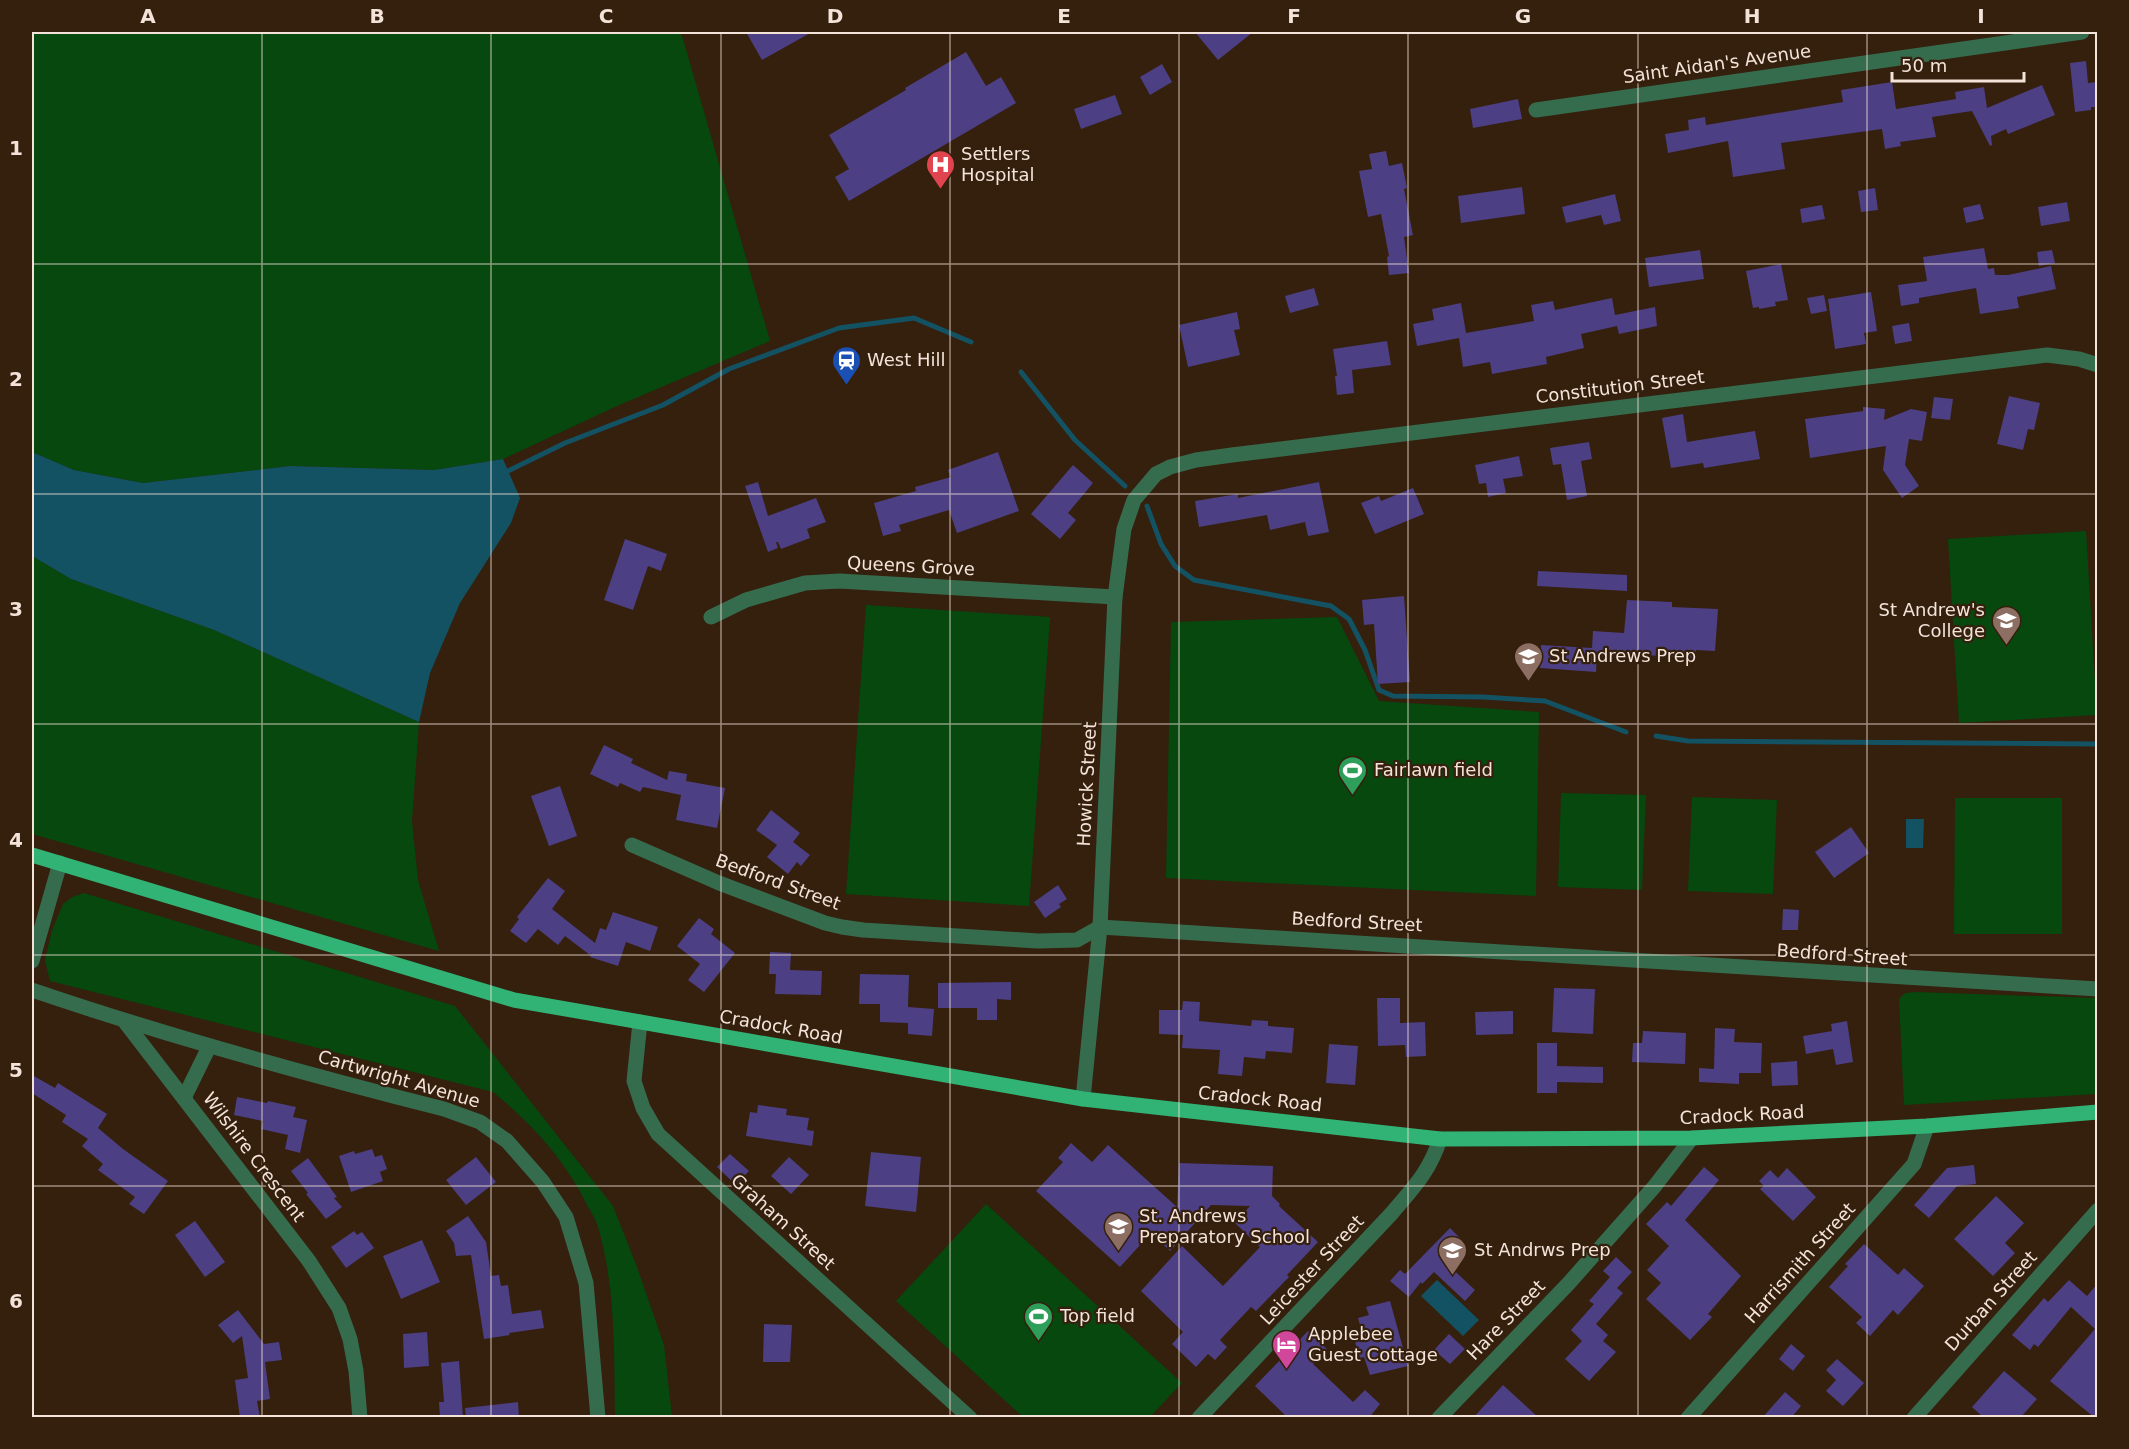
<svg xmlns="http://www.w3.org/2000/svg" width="2129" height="1449" font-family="'DejaVu Sans',sans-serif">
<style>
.green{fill:#06480e}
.water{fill:#135263}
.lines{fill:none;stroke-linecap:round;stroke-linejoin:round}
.stream{stroke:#135263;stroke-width:5}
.building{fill:#4c3f84}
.minor{stroke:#366c4e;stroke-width:15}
.major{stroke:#30b374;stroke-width:15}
.grid{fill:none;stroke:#f3e3d9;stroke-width:1.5;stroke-opacity:0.55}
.labels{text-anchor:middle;stroke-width:4.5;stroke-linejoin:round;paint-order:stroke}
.street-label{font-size:18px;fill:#f3e3d9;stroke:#351f0d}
.poi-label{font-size:18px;fill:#f3e3d9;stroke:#351f0d;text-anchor:start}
.neatline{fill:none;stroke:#f3e3d9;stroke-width:2}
.grid-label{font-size:20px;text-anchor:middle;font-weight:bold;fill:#f3e3d9}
</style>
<rect width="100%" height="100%" fill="#351f0d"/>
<g class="green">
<path d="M32 32H681L770 341 617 406 503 459 434 470 290 466 143 483 74 470 32 452Z"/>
<path d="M2086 531 2097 715 1959 723 1948 539Z"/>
<path d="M32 556 71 579 214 630 419 722 412 821 418 880 439 951 32 834Z"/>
<path d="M866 605 1050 617 1029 906 846 894Z"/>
<path d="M1337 617 1379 701 1539 712 1536 896 1166 878 1171 622Z"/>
<path d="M1561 793 1646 795 1642 890 1558 887Z"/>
<path d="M1692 797 1777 800 1773 894 1688 891Z"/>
<path d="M1955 798H2062V934H1954Z"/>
<path d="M84 893 455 1006 613 1206 637 1267 664 1345 672 1417H615C614 1355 616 1288 598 1227 596 1219 590 1211 586 1203 564 1159 531 1123 493 1092L50 981 45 960 52 930 63 904 72 897Z"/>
<path d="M1916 992 2097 998V1094L1904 1105 1899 999 1905 993Z"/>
<path d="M986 1204 1182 1383 1150 1417H1023L896 1301Z"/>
</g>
<g class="water">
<path d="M32 452 74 470 143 483 290 466 434 470 503 459 520 498 511 523 460 603 430 673 419 722 214 630 71 579 32 556Z"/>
<path d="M1906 819H1924L1923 848H1906Z"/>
<path d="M1437 1280 1479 1320 1463 1336 1421 1296Z"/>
</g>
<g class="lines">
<g class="stream">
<path d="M1021 372 1075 440 1125 486"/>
<path d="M502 474 565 443 663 405 729 369 839 328 914 318 971 342"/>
<path d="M1147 506 1161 544 1175 566 1194 580 1331 606 1349 619 1365 650 1379 690 1393 696 1483 697 1545 701 1626 732"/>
<path d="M1656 736 1688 741 2098 744"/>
</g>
</g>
<g class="building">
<path d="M746 32H812L762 60Z"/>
<path d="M1195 32H1253L1218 60Z"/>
<path d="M966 52 986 86 1001 77 1016 103 849 201 835 177 849 169 829 135 906 90 905 88Z"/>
<path d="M2086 61 2088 83 2097 82V107H2091V110L2075 112 2070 63Z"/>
<path d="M1162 64 1172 82 1150 95 1140 77Z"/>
<path d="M1892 82 1896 109 1956 99 1955 92 1984 87 1987 108 2042 85 2055 115 2008 134 2006 129 1991 136 1992 145 1990 146 1972 111 1932 117 1936 137 1900 142 1901 146 1885 149 1882 129 1781 143 1785 169 1733 177 1728 141 1668 153 1665 134 1689 130 1688 120 1705 117 1706 125 1843 102 1841 90Z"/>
<path d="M1115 95 1122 114 1081 129 1074 109Z"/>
<path d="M1518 99 1522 119 1473 128 1470 109Z"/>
<path d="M1386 151 1389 166 1402 163 1407 188 1404 189 1413 235 1404 237 1409 273 1389 275 1387 257 1389 256 1381 214 1368 217 1359 171 1372 169 1369 154Z"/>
<path d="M1522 187 1525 214 1461 223 1458 196Z"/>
<path d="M1875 188 1878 210 1861 212 1858 191Z"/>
<path d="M1615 194 1621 221 1604 225 1601 215 1566 223 1562 207Z"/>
<path d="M2067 202 2070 221 2041 226 2038 207Z"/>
<path d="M1980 204 1984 219 1966 223 1963 208Z"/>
<path d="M1822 205 1825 219 1802 223 1800 209Z"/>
<path d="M1984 248 1988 269 1994 268 1995 275H2008L2051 266 2056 289 2017 297 2019 308 1980 314 1976 288 1919 298V303L1901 306 1898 285 1927 281 1923 257Z"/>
<path d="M1700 250 1704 279 1649 287 1645 258Z"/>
<path d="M2052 250 2055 263 2039 266 2037 252Z"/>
<path d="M1781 264 1788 300 1775 302 1776 306 1759 309V307L1753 308 1746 271Z"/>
<path d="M1314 288 1319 305 1290 313 1285 296Z"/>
<path d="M1871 292 1877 331 1864 333 1866 344 1835 349 1828 299Z"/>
<path d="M1824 295 1827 311 1811 314 1807 298Z"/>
<path d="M1612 298 1615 315 1655 307 1657 326 1619 334 1617 326 1581 334 1584 348 1546 357 1547 364 1492 374 1490 362 1463 367 1459 338 1417 346 1413 324 1434 320 1432 309 1461 303 1466 333 1534 321 1531 305 1553 301 1555 310Z"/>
<path d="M1237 312 1240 329 1234 330 1240 355 1188 367 1179 325Z"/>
<path d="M1909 323 1912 341 1895 344 1892 326Z"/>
<path d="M1387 341 1391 365 1352 370 1354 393 1337 395 1335 376H1337L1333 349Z"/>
<path d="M2009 396 2040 403 2034 430 2028 429 2023 450 1997 444Z"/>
<path d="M1934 397 1953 399 1950 420 1931 418Z"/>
<path d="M1863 407 1885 409 1884 420 1911 409 1927 412 1922 441 1909 439 1905 465 1919 486 1902 498 1883 470 1886 446 1810 458 1805 419 1863 411Z"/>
<path d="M1683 414 1687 442 1755 431 1760 459 1704 468 1703 463 1671 468 1662 418Z"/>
<path d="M1589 442 1592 459 1581 461 1587 496 1567 500 1561 464 1553 465 1550 448Z"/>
<path d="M998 452 1019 511 957 533 949 510 899 525 901 531 883 536 874 503 916 491 915 487 951 477 948 470Z"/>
<path d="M1519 456 1523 476 1503 479 1506 493 1488 497 1486 483 1479 484 1475 465Z"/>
<path d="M1073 465 1093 483 1068 513 1076 520 1060 539 1031 514Z"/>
<path d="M758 482 768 516 816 498 826 522 807 529 810 538 781 549 778 542H776L778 548 768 552 745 486Z"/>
<path d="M1319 482 1329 532 1308 536 1305 522 1270 530 1267 515 1199 527 1195 501 1238 494V498Z"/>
<path d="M1413 488 1424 514 1375 534 1361 503 1379 496 1381 501Z"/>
<path d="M625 539 667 554 661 571 648 566 633 610 604 600Z"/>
<path d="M1538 571 1627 575V591L1537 586Z"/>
<path d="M1404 596 1410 682 1378 684 1374 624 1364 625 1362 600Z"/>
<path d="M1627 600 1672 602V607L1718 609 1715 651 1696 650 1695 658 1627 654V658L1597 656 1596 672 1540 668 1541 645 1592 648 1593 631 1624 633Z"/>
<path d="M604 745 633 759 631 763 667 780 669 771 687 774 686 781 725 788 717 828 676 820 681 795 643 787 640 792 620 783 618 787 590 774Z"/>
<path d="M560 786 577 836 549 846 531 796Z"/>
<path d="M771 810 800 833 793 842 810 855 801 866 797 862 788 874 767 857 777 845 756 830Z"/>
<path d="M1851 827 1869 853 1834 878 1815 852Z"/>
<path d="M548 878 565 891 552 909 595 943 600 928 606 930 613 912 658 927 650 951 626 942 618 966 590 957 592 952 590 955 565 936 558 945 538 929 526 943 510 931 519 919 517 917Z"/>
<path d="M1058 885 1067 899 1059 904 1061 907 1045 918 1034 902Z"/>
<path d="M1783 909 1799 910 1798 930H1782Z"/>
<path d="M699 918 714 929 711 934 735 953 704 992 688 980 700 964 677 946Z"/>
<path d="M770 952 791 953 790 970 822 971 821 995 775 994 776 974H769Z"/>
<path d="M860 974 909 975 908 1007 934 1009 932 1036 908 1034V1023L880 1022V1004H859Z"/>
<path d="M1011 982V1000L997 999V1020H977V1008H938V983Z"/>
<path d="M1554 988 1595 989 1593 1034 1552 1032Z"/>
<path d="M1377 998H1400V1023L1425 1022 1426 1056 1406 1057 1405 1045 1378 1046Z"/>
<path d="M1183 1001 1200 1002 1199 1021 1251 1026 1252 1020 1268 1021V1026L1294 1028 1292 1053 1266 1051 1265 1059 1244 1057 1242 1076 1218 1074 1220 1050 1182 1048 1183 1035 1159 1034V1010H1182Z"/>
<path d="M1513 1011V1034L1476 1035 1475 1012Z"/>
<path d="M1847 1021 1853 1062 1836 1065 1833 1049 1806 1054 1803 1036 1832 1031 1831 1024Z"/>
<path d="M1715 1028 1735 1029 1734 1042 1762 1043 1761 1073H1739V1084L1699 1082V1068L1714 1069Z"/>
<path d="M1643 1031 1686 1033 1685 1064 1632 1062 1633 1043H1642Z"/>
<path d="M1537 1043H1557V1066L1603 1067V1083L1557 1082V1093H1537Z"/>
<path d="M1329 1044 1358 1046 1355 1085 1326 1083Z"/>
<path d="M1797 1061 1798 1085 1772 1086 1771 1063Z"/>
<path d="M32 1075 55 1088 58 1083 107 1114 98 1128 123 1149 168 1181 144 1214 129 1204 135 1197 98 1170 103 1164 82 1146 88 1139 62 1122 66 1115 32 1093Z"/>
<path d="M237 1097 267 1103 268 1101 296 1107 293 1117 307 1120 300 1153 285 1149 288 1135 261 1129 263 1121 234 1115Z"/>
<path d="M758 1105 787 1109 786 1115 809 1118 807 1130 814 1131 812 1146 746 1136 750 1112 757 1113Z"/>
<path d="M1071 1143 1092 1162 1108 1145 1177 1207 1179 1163 1273 1166 1272 1196 1280 1204 1279 1206 1318 1242 1287 1275 1289 1277 1256 1311 1251 1307 1220 1340 1227 1347 1215 1360 1208 1354 1196 1367 1172 1344 1183 1332 1141 1291 1182 1246 1223 1286 1260 1247 1235 1223 1250 1206 1211 1205 1170 1251 1151 1233 1120 1267 1036 1191 1063 1162 1058 1158Z"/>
<path d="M372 1149 375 1157 382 1155 387 1169 380 1172 383 1181 351 1192 339 1156 354 1151 355 1154Z"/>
<path d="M871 1152 921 1157 916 1212 865 1206Z"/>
<path d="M730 1154 749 1171 736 1185 717 1167Z"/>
<path d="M476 1157 496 1182 466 1205 446 1180Z"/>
<path d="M789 1157 809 1175 791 1194 771 1176Z"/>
<path d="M308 1158 337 1197 334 1198 342 1207 326 1219 306 1194 308 1193 291 1171Z"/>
<path d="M1974 1165 1976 1184 1957 1186 1929 1218 1914 1205 1947 1168Z"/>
<path d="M1704 1167 1719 1180 1685 1220 1741 1276 1708 1314 1712 1317 1690 1340 1646 1299 1661 1283 1647 1270 1669 1246 1646 1224 1667 1202 1671 1206Z"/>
<path d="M1787 1168 1816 1197 1793 1221 1760 1189 1764 1186 1759 1181 1770 1170 1778 1178Z"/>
<path d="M1996 1196 2024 1223 2005 1243 2015 1253 1993 1276 1954 1239Z"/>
<path d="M468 1216 486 1242 491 1276 499 1275 501 1286 508 1285 512 1314 541 1310 544 1328 509 1333 510 1335 484 1339 471 1255 456 1256 454 1243 446 1231Z"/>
<path d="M195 1221 225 1262 205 1277 175 1235Z"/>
<path d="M1450 1228 1464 1242 1445 1262 1475 1290 1465 1301 1434 1272 1422 1284 1421 1282 1409 1297 1390 1281 1400 1270 1405 1274Z"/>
<path d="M354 1231 357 1235 362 1232 374 1248 346 1268 331 1247Z"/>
<path d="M422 1240 440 1282 401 1299 383 1256Z"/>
<path d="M1864 1244 1898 1275 1904 1268 1924 1286 1898 1315 1893 1310 1870 1336 1856 1323 1862 1317 1829 1287 1848 1266 1845 1264Z"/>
<path d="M1616 1257 1632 1272 1617 1288 1623 1293 1596 1324 1608 1335 1603 1341 1616 1352 1589 1381 1565 1359 1582 1341 1571 1330 1594 1304 1589 1301 1610 1277 1603 1271Z"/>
<path d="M2069 1280 2087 1296 2097 1284V1418H2095L2050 1381 2095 1329 2071 1307 2038 1347 2034 1344 2030 1350 2012 1335 2044 1298 2048 1302Z"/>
<path d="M1390 1301 1408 1366 1370 1375 1364 1357 1360 1358 1355 1342 1364 1340 1358 1318 1369 1315 1366 1307Z"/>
<path d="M238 1310 264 1344 279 1342 282 1360 265 1362 270 1399 257 1401 260 1418H240L235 1380 248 1378 242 1336 233 1343 218 1325Z"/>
<path d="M764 1324 792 1325 790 1362H763Z"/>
<path d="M1308 1331 1327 1349 1313 1364 1353 1402 1365 1390 1380 1404 1369 1418H1288L1255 1386Z"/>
<path d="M427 1332 429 1366 404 1368 403 1334Z"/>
<path d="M1449 1334 1465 1349 1450 1364 1434 1350Z"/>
<path d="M1791 1344 1805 1356 1793 1371 1779 1359Z"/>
<path d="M1837 1359 1864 1383 1843 1406 1826 1391 1836 1380 1826 1370Z"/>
<path d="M459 1361 463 1418H440L439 1402H444L441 1363Z"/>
<path d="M2004 1371 2037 1399 2020 1418H1984L1972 1407Z"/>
<path d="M1503 1385 1539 1418H1473Z"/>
<path d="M1785 1392 1801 1406 1791 1418H1762Z"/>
<path d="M518 1402 519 1418H466L465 1408Z"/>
</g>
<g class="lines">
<g class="minor">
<path d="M1536 110 2082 32"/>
<path d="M711 617 746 600 805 583 839 581 1115 597"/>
<path d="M632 845 719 883 825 923 842 927 863 930 1038 941 1077 940 1100 927 2098 989"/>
<path d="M32 961 60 863"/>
<path d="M32 990C167 1036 305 1074 444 1109L480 1122 507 1141 543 1182 566 1217 586 1283 598 1418"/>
<path d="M125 1022 309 1261 339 1308 350 1339 356 1371 360 1418"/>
<path d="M640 1022 634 1081 643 1108 658 1134 970 1418"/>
<path d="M184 1098 209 1047"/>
<path d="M1083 1099 1100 927 1115 597 1124 529 1134 500 1156 474 1170 467 1196 460 1232 455 2047 355 2079 359 2098 365"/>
<path d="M1199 1418 1392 1213C1413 1188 1430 1171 1440 1139"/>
<path d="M1439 1418 1569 1283 1654 1187 1692 1138"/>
<path d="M1688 1418 1914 1164 1927 1126"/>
<path d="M1914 1418 2098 1210"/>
</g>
<path class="major" d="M32 855 514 1000 1083 1099 1440 1139 1692 1138 1927 1126 2098 1112"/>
</g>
<path class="grid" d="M262 32V1418M491 32V1418M721 32V1418M950 32V1418M1179 32V1418M1408 32V1418M1638 32V1418M1867 32V1418M32 264H2098M32 494H2098M32 724H2098M32 955H2098M32 1186H2098"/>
<defs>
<symbol id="hospital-pin" viewBox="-11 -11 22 30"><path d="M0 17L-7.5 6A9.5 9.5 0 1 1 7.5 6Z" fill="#e0444e" stroke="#351f0d"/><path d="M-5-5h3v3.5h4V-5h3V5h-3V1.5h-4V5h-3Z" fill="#fff"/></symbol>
<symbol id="station-pin" viewBox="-11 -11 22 30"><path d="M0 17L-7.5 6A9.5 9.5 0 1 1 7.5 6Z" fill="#1a4fb4" stroke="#351f0d"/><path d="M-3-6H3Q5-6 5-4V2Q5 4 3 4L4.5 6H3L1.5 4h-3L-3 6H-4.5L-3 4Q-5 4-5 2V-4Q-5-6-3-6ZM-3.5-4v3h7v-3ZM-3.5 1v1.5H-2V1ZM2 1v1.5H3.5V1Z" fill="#fff"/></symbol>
<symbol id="school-pin" viewBox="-11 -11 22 30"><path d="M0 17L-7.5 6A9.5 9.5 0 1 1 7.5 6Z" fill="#8d6e63" stroke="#351f0d"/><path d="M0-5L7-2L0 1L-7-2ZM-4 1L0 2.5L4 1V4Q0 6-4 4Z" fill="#fff"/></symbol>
<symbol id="stadium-pin" viewBox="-11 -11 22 30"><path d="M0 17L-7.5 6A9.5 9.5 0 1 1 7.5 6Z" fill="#2e9e5b" stroke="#351f0d"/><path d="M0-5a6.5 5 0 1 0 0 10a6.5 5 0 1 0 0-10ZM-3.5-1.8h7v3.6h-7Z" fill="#fff"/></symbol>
<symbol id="hotel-pin" viewBox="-11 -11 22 30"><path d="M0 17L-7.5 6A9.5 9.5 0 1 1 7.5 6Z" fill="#d1479c" stroke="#351f0d"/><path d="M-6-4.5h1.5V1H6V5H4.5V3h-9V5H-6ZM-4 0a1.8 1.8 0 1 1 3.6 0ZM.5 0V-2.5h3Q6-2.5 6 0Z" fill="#fff"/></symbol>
</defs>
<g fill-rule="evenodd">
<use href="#hospital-pin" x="924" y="148" width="33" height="45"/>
<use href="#station-pin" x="830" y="344" width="33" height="45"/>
<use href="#school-pin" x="1990" y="604" width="33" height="45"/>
<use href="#school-pin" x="1512" y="640" width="33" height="45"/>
<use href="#stadium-pin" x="1336" y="754" width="33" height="45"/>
<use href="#school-pin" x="1102" y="1210" width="33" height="45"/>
<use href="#school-pin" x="1436" y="1234" width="33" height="45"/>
<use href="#stadium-pin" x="1022" y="1300" width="33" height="45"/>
<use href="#hotel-pin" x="1270" y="1328" width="33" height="45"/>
</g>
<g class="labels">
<g class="street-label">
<text transform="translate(1717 64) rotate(-8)" y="6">Saint Aidan's Avenue</text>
<text transform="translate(1620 387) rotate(-7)" y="6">Constitution Street</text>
<text transform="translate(911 566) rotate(3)" y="6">Queens Grove</text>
<text transform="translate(1087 784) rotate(-87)" y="6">Howick Street</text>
<text transform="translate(778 882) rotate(20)" y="6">Bedford Street</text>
<text transform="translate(1357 922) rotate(3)" y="6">Bedford Street</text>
<text transform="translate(1842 955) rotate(4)" y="6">Bedford Street</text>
<text transform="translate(781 1027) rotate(10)" y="6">Cradock Road</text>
<text transform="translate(399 1079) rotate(16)" y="6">Cartwright Avenue</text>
<text transform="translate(1260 1099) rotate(6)" y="6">Cradock Road</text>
<text transform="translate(1742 1115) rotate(-3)" y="6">Cradock Road</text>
<text transform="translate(254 1157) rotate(53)" y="6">Wilshire Crescent</text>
<text transform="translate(783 1222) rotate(42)" y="6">Graham Street</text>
<text transform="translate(1800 1263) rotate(-48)" y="6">Harrismith Street</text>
<text transform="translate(1312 1270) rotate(-47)" y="6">Leicester Street</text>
<text transform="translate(1991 1301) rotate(-48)" y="6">Durban Street</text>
<text transform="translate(1506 1320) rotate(-46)" y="6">Hare Street</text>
</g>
<g class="poi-label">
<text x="961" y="160">Settlers<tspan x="961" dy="21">Hospital</tspan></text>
<text x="867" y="366">West Hill</text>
<text x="1985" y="616" text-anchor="end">St Andrew's<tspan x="1985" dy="21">College</tspan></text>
<text x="1549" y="662">St Andrews Prep</text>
<text x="1374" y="776">Fairlawn field</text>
<text x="1139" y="1222">St. Andrews<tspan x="1139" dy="21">Preparatory School</tspan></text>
<text x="1474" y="1256">St Andrws Prep</text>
<text x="1060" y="1322">Top field</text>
<text x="1308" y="1340">Applebee<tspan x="1308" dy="21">Guest Cottage</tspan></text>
</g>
</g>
<rect width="2129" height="1449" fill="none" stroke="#351f0d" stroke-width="66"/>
<path d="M1892 72v9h132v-9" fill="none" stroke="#f3e3d9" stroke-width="3"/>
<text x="1901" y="72" font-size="18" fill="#f3e3d9" stroke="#351f0d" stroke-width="4.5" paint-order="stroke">50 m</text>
<rect x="33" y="33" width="2063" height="1383" class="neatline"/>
<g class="grid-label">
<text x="148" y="23">A</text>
<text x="377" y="23">B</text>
<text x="606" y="23">C</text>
<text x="835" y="23">D</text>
<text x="1064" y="23">E</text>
<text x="1294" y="23">F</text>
<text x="1523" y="23">G</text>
<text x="1752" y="23">H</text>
<text x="1981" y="23">I</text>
<text x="16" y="155">1</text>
<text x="16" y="386">2</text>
<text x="16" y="616">3</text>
<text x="16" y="847">4</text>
<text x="16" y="1077">5</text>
<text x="16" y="1308">6</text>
</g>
</svg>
